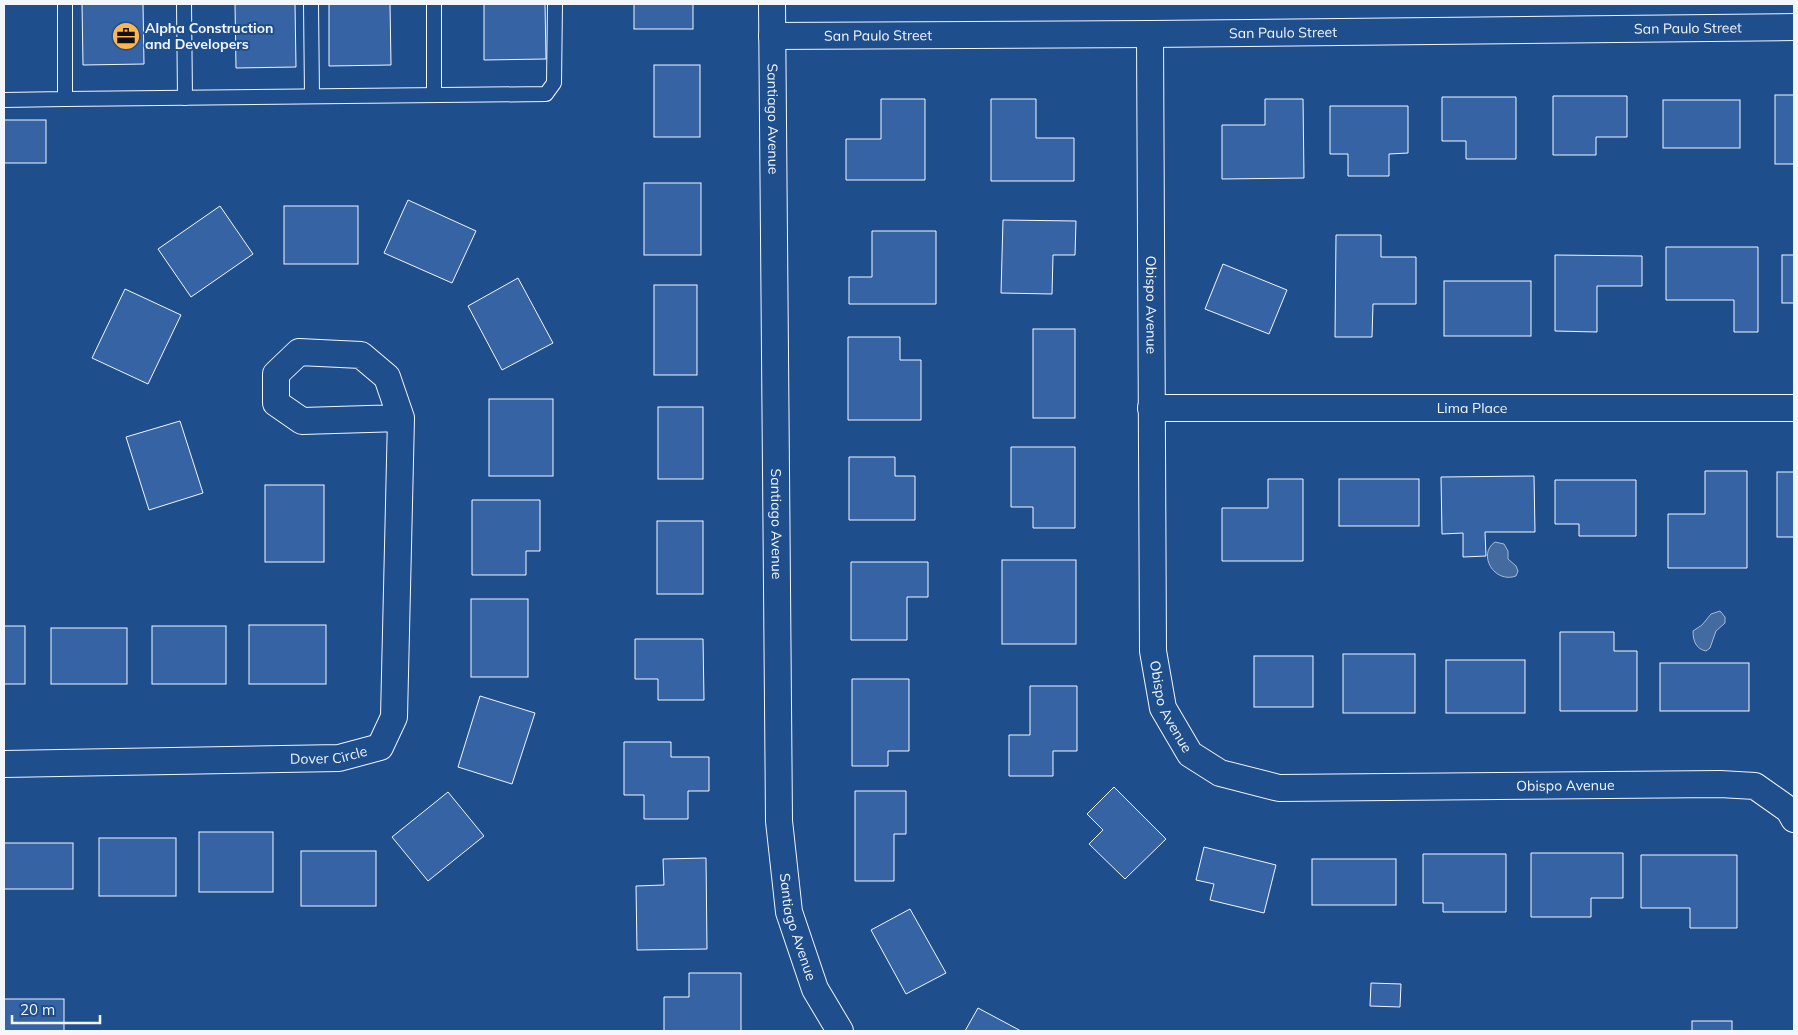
<svg xmlns="http://www.w3.org/2000/svg" width="1798" height="1035" font-family="Mulish,sans-serif">
<style>
.water{fill:#446ba0;stroke:#a8bbd7}
.building{fill:#3563a3;stroke:#f2f6ff}
.lines{fill:none;stroke-linecap:round;stroke-linejoin:round}
.service-casing{stroke:#f2f6ff;stroke-width:16}
.minor-casing{stroke:#f2f6ff;stroke-width:28}
.service{stroke:#1f4e8c;stroke-width:14}
.minor{stroke:#1f4e8c;stroke-width:26}
.labels{text-anchor:middle;stroke-width:4;stroke-linejoin:round;paint-order:stroke}
.poi-label{font-size:14px;font-weight:bold;fill:#f2f6ff;stroke:#1f4e8c;text-anchor:start}
.street-label{font-size:14px;fill:#f2f6ff;stroke:#1f4e8c}
</style>
<rect width="100%" height="100%" fill="#1f4e8c"/>
<g class="water">
<path d="M1495 542 1504 544 1508 551V559L1516 566 1518 571 1516 576C1494 584 1477 554 1495 542Z"/>
<path d="M1720 611 1725 617V623L1716 631 1710 648 1706 651C1696 649 1693 641 1693 631L1702 625 1711 614Z"/>
</g>
<g class="building">
<path d="M82 4H143L144 64 83 65Z"/>
<path d="M235 4H295L296 67 236 68Z"/>
<path d="M329 4H390L391 65 329 66Z"/>
<path d="M484 4H545L546 59 484 60Z"/>
<rect x="634" y="4" width="59" height="25"/>
<rect x="654" y="65" width="46" height="72"/>
<rect x="1775" y="95" width="19" height="69"/>
<path d="M1553 96H1627V137H1596V155H1553Z"/>
<path d="M1442 97H1516V159H1466V141H1442Z"/>
<path d="M881 99H925V180H846V139H881Z"/>
<path d="M991 99H1036V138H1074V181H991Z"/>
<path d="M1265 99H1303L1304 178 1222 179V125H1265Z"/>
<rect x="1663" y="100" width="77" height="48"/>
<path d="M1330 106H1408V153L1389 154V176H1348V154H1330Z"/>
<rect x="4" y="120" width="42" height="43"/>
<rect x="644" y="183" width="57" height="72"/>
<path d="M408 200 476 231 452 283 384 253Z"/>
<path d="M220 206 253 254 191 297 158 249Z"/>
<rect x="284" y="206" width="74" height="58"/>
<path d="M1003 220 1076 221 1075 255H1053L1052 294 1001 293Z"/>
<path d="M872 231H936V304H849V277H872Z"/>
<path d="M1336 235H1381V257H1416V304H1373L1372 337H1335Z"/>
<path d="M1666 247H1758V332H1734V300H1666Z"/>
<path d="M1555 255 1642 256V286H1597V332L1555 331Z"/>
<rect x="1782" y="255" width="12" height="48"/>
<path d="M1223 264 1287 290 1269 334 1205 309Z"/>
<path d="M518 278 553 343 502 370 468 306Z"/>
<rect x="1444" y="281" width="87" height="55"/>
<rect x="654" y="285" width="43" height="90"/>
<path d="M125 289 181 315 148 384 92 358Z"/>
<rect x="1033" y="329" width="42" height="89"/>
<path d="M848 337H900V360H921V420H848Z"/>
<rect x="489" y="399" width="64" height="77"/>
<rect x="658" y="407" width="45" height="72"/>
<path d="M180 421 203 493 149 510 126 437Z"/>
<path d="M1011 447H1075V528H1033V507H1011Z"/>
<path d="M849 457H895V476H915V520H849Z"/>
<path d="M1705 471H1747V568H1668V514H1705Z"/>
<rect x="1777" y="472" width="17" height="65"/>
<path d="M1534 476 1535 532H1485L1486 556 1463 557V533L1442 534 1441 477Z"/>
<path d="M1268 479H1303V561H1222V508H1268Z"/>
<rect x="1339" y="479" width="80" height="47"/>
<path d="M1555 480H1636V536H1579V524H1555Z"/>
<rect x="265" y="485" width="59" height="77"/>
<path d="M472 500H540V551H526V575H472Z"/>
<rect x="657" y="521" width="46" height="73"/>
<rect x="1002" y="560" width="74" height="84"/>
<path d="M851 562H928V597H907V640H851Z"/>
<rect x="471" y="599" width="57" height="78"/>
<rect x="249" y="625" width="77" height="59"/>
<rect x="4" y="626" width="21" height="58"/>
<rect x="152" y="626" width="74" height="58"/>
<rect x="51" y="628" width="76" height="56"/>
<path d="M1560 632H1614V651H1637V711H1560Z"/>
<path d="M635 639H703L704 700H658V679H635Z"/>
<rect x="1343" y="654" width="72" height="59"/>
<rect x="1254" y="656" width="59" height="51"/>
<rect x="1446" y="660" width="79" height="53"/>
<rect x="1660" y="663" width="89" height="48"/>
<path d="M852 679H909V751H888V766H852Z"/>
<path d="M1030 686H1077V751H1053V776H1009V735H1030Z"/>
<path d="M480 696 535 713 512 784 458 767Z"/>
<path d="M624 742H671V757H709V791H688V819H644V795H624Z"/>
<path d="M1114 787 1166 839 1125 879 1089 844 1103 830 1087 814Z"/>
<path d="M855 791H906V834H894V881H855Z"/>
<path d="M448 792 484 836 428 881 392 837Z"/>
<rect x="199" y="832" width="74" height="60"/>
<rect x="99" y="838" width="77" height="58"/>
<rect x="4" y="843" width="69" height="46"/>
<path d="M1204 847 1276 865 1264 913 1210 900 1214 884 1196 880Z"/>
<rect x="301" y="851" width="75" height="55"/>
<path d="M1531 853H1623V898H1591V917H1531Z"/>
<path d="M1423 854H1506V912H1443V903H1423Z"/>
<path d="M1641 855H1737V928H1690V908H1641Z"/>
<path d="M706 858 707 949 637 950 636 886 664 885 663 859Z"/>
<rect x="1312" y="859" width="84" height="46"/>
<path d="M910 909 946 973 906 994 871 930Z"/>
<path d="M689 973H741V1031H664V997H689Z"/>
<path d="M1371 983 1401 984 1400 1007 1370 1006Z"/>
<rect x="4" y="999" width="60" height="32"/>
<path d="M978 1008 1021 1031H965Z"/>
<rect x="1692" y="1021" width="40" height="10"/>
</g>
<g class="lines">
<defs>
<g id="service">
<path d="M184 4 185 98"/>
<path d="M311 4 312 96"/>
<path d="M434 95V4"/>
<path d="M65 99 546 94 554 83 555 4"/>
<path d="M4 100 65 99V4"/>
</g>
<g id="minor">
<path id="s1" d="M772 4 779 821 789 912 815 989 840 1031"/>
<path id="s2" d="M1150 34 1153 651 1163 708 1190 754 1220 773 1279 788 1720 784 1755 786 1789 810 1794 819"/>
<path id="s3" d="M772 36 1150 34 1794 27"/>
<path id="s4" d="M1151 408H1794"/>
<path id="s5" d="M4 764 339 758 380 747 394 717 401 418 387 377 361 355 299 352 276 374V403L302 421 401 418"/>
</g>
</defs>
<use href="#service" class="service-casing"/>
<use href="#minor" class="minor-casing"/>
<use href="#service" class="service"/>
<use href="#minor" class="minor"/>
</g>
<defs>
<symbol id="office-disc" viewBox="-11 -11 22 22"><circle r="9.5" fill="#ffb74d" stroke="#1f4e8c"/><path d="M-6-3h4V-5.5h4V-3h4V5H-6ZM-1-4.5V-3h2v-1.5ZM-6 0V1H6V0Z" fill="#111"/></symbol>
</defs>
<g fill-rule="evenodd">
<use href="#office-disc" x="110" y="20" width="32" height="32"/>
</g>
<g class="labels">
<g class="poi-label">
<text x="145" y="33">Alpha Construction<tspan x="145" dy="16">and Developers</tspan></text>
</g>
<g class="street-label">
<text dy="5" stroke="none"><textPath href="#s3" startOffset="916">San Paulo Street</textPath></text>
<text dy="5" stroke="none"><textPath href="#s3" startOffset="511">San Paulo Street</textPath></text>
<text dy="5" stroke="none"><textPath href="#s3" startOffset="106">San Paulo Street</textPath></text>
<text dy="5" stroke="none"><textPath href="#s1" startOffset="115">Santiago Avenue</textPath></text>
<text dy="5" stroke="none"><textPath href="#s2" startOffset="271">Obispo Avenue</textPath></text>
<text dy="5" stroke="none"><textPath href="#s4" startOffset="321">Lima Place</textPath></text>
<text dy="5" stroke="none"><textPath href="#s1" startOffset="520">Santiago Avenue</textPath></text>
<text dy="5" stroke="none"><textPath href="#s2" startOffset="676">Obispo Avenue</textPath></text>
<text dy="5" stroke="none"><textPath href="#s5" startOffset="325">Dover Circle</textPath></text>
<text dy="5" stroke="none"><textPath href="#s2" startOffset="1111">Obispo Avenue</textPath></text>
<text dy="5" stroke="none"><textPath href="#s1" startOffset="925">Santiago Avenue</textPath></text>
</g>
</g>
<rect width="1798" height="1035" fill="none" stroke="#f2f6ff" stroke-width="10"/>
<path d="M12 1015v8h88v-8" fill="none" stroke="#f2f6ff" stroke-width="2.5"/>
<text x="20" y="1015" font-size="15" fill="#f2f6ff" stroke="#1f4e8c" stroke-width="4" paint-order="stroke">20 m</text>
</svg>
